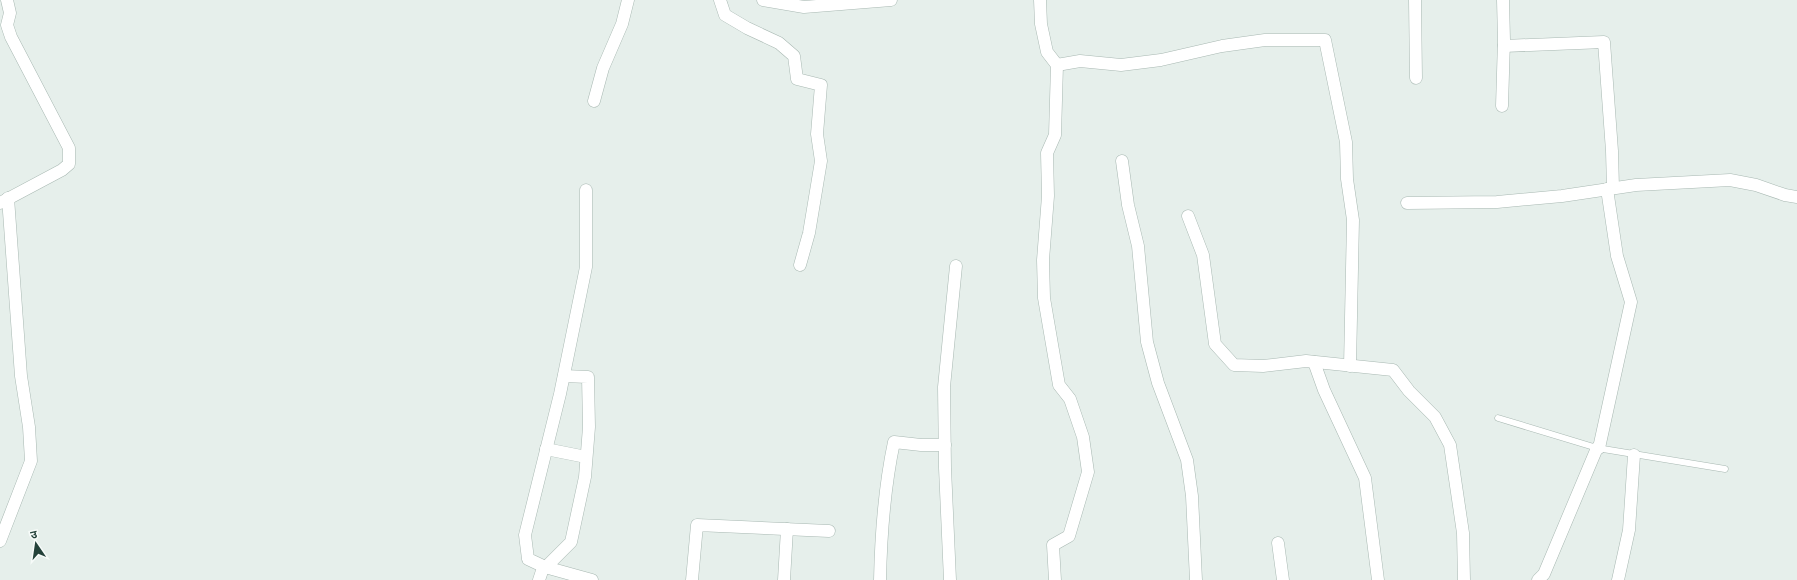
<svg xmlns="http://www.w3.org/2000/svg" width="1797" height="580" font-family="'Exo 2','Noto Sans Devanagari',sans-serif">
<style>
.lines{fill:none;stroke-linecap:round;stroke-linejoin:round}
.service-casing{stroke:#a8b8b2;stroke-width:7}
.minor-casing{stroke:#a8b8b2;stroke-width:13}
.service{stroke:#fff;stroke-width:6}
.minor{stroke:#fff;stroke-width:12}
</style>
<rect width="100%" height="100%" fill="#e6efeb"/>
<g class="lines">
<defs>
<path id="service" d="M1498 418 1597 448 1725 469"/>
<g id="minor">
<path d="M720 0 725 15 747 28 779 43 794 56 797 79 821 85 817 134 821 161 809 233 800 265"/>
<path d="M763 0 804 7 891 0"/>
<path d="M1040 0 1041 24 1047 52 1057 65 1055 135 1047 153 1048 196 1043 260 1044 298 1059 385 1070 399 1083 437 1088 472 1069 536 1053 545 1055 580"/>
<path d="M1415 0 1416 78"/>
<path d="M1504 46 1604 42 1612 151 1613 188"/>
<path d="M1057 65 1080 61 1121 65 1161 60 1222 46 1265 40H1325L1346 142 1347 179 1353 220 1350 366"/>
<path d="M594 101 603 68 622 24 628 0"/>
<path d="M1502 106 1504 40 1503 0"/>
<path d="M1122 161 1128 205 1138 246 1147 342 1158 383 1187 460 1192 496 1196 580"/>
<path d="M586 190V267L560 394 525 535 528 559 545 567 592 580"/>
<path d="M0 203 62 170 69 164V148L11 37 7 25 10 13 7 0"/>
<path d="M1407 203 1497 202 1562 196 1636 185 1730 180 1756 185 1785 195 1797 197"/>
<path d="M1188 216 1203 255 1215 344 1234 365 1263 366 1306 361 1393 370 1409 391 1435 417 1450 445 1463 533 1464 580"/>
<path d="M1314 362 1324 390 1365 478 1378 580"/>
<path d="M1599 448 1631 302 1617 256 1607 189"/>
<path d="M546 449 586 457"/>
<path d="M0 541 31 461 29 427 21 376 8 198"/>
<path d="M1278 543 1283 580"/>
<path d="M539 580 542 571 571 542 585 477 589 427 588 377 564 376"/>
<path d="M692 580 697 525 829 531"/>
<path d="M784 580 787 529"/>
<path d="M880 580C881 532 884 489 894 442L921 445H945"/>
<path d="M950 580 945 468 944 387 956 266"/>
<path d="M1538 580 1544 574 1597 448"/>
<path d="M1618 580 1629 530 1634 455"/>
</g>
</defs>
<use href="#service" class="service-casing"/>
<use href="#minor" class="minor-casing"/>
<use href="#service" class="service"/>
<use href="#minor" class="minor"/>
</g>
<g transform="translate(36 544) rotate(347)" stroke="#f7fbf9" stroke-width="3" paint-order="stroke">
<path d="M0-3L7 15L0 10L-7 15Z" fill="#24423a"/>
<text y="-6" font-size="11" font-weight="bold" text-anchor="middle" fill="#24423a">उ</text>
</g>
</svg>
